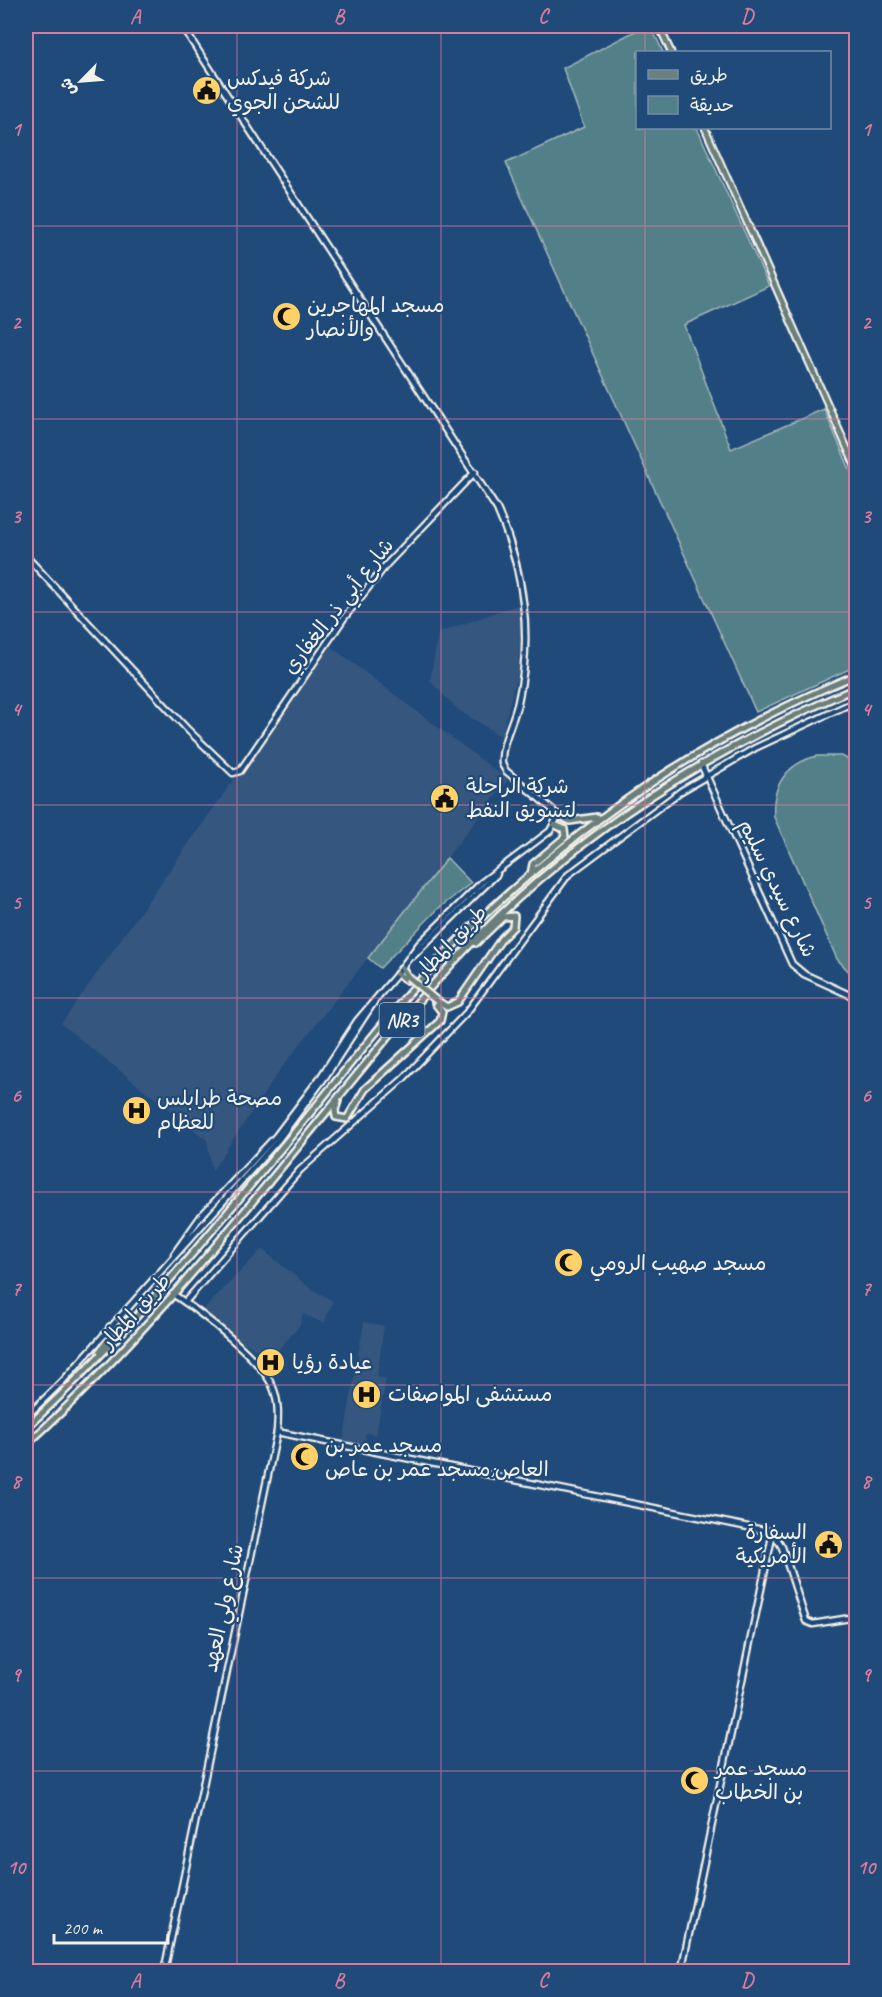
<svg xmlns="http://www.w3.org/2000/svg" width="882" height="1997" font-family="Caveat,'Playpen Sans Arabic',sans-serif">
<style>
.built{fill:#34577e}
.green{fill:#528088;stroke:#a3b8b8;stroke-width:1.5}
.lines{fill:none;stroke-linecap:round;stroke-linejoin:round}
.secondary-casing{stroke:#f4f1e8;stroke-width:9}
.primary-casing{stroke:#f4f1e8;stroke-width:9}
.highway-casing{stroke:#f4f1e8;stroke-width:10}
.secondary{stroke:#1f4a7a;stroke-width:4.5}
.primary{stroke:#6b7f7c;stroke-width:4.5}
.highway{stroke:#6b7f7c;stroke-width:5}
.highway-bridge-casing{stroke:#f4f1e8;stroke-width:10;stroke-linecap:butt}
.highway-bridge{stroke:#6b7f7c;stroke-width:5}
.grid{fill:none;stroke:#d87a9a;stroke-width:1.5;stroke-opacity:0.55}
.labels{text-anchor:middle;stroke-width:4.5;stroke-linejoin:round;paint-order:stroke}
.shield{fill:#1f4a7a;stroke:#b4bfc7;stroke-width:1.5}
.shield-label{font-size:20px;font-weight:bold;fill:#f4f1e8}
.poi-label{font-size:21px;fill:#f4f1e8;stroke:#1f4a7a;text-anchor:start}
.street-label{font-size:21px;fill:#f4f1e8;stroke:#1f4a7a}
.neatline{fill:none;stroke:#d87a9a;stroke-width:2}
.grid-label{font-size:20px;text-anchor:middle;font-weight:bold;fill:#d87a9a}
</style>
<rect width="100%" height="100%" fill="#1f4a7a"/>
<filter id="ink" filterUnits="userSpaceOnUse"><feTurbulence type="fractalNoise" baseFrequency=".0167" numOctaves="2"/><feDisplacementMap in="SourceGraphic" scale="12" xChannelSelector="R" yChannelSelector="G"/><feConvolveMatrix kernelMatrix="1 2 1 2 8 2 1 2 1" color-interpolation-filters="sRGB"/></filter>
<g filter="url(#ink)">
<g class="built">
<path d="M519 604 521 628 518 672 501 736 458 710 430 681 438 633Z"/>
<path d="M329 645 508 780 280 1070 212 1171 207 1140 61 1024Z"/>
<path d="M262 1249 310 1288 333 1301 324 1323 303 1314 300 1325 270 1359 229 1333 203 1310Z"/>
<path d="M364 1322 384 1326 377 1377 386 1379 376 1435 366 1433 364 1446 343 1442Z"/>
</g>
<g class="green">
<path d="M645 26H651L663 52H638V128H697L769 286 684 325 731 449 824 409 856 484V666L756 712 506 163 584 127 563 68Z"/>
<path d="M817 756H842L856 764V979L837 959 774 817C771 786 787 763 817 756Z"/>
<path d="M447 858 471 883 438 909 380 968 368 958Z"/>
</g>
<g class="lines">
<defs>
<g id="secondary">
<path d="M26 556 188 730 233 773 240 771 344 618 387 564 475 472"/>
<path d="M701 764 792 964 804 974 856 998"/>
<path d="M413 956 497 874"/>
<path d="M174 1254 201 1216 276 1136 322 1075 357 1021 397 974 419 944 482 882 550 831 556 820 553 810 506 771 502 764C500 745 514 721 518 702 533 637 524 569 497 509L182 26"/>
<path d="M185 1302 300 1170 403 1079 467 1012 568 875 681 791 755 748 856 701"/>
<path d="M26 1417 62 1382 279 1139 325 1077 374 1002"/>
<path d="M277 1432 773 1532 681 1972"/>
<path d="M773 1532 782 1547 806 1621 813 1624 856 1617"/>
<path d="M164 1972 277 1432C278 1418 279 1404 274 1390 264 1360 200 1312 173 1294"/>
</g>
<g id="primary">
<path d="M659 26 671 52"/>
<path d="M705 128 856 468"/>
</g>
<g id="highway">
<path d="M556 814 570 821 597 817"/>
<path d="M531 874 533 864 565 837 564 829 555 825"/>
<path d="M402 968 408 977"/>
<path d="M397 974 407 980"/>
<path d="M437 1001 447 1007 458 1002 502 938 513 927 514 916 503 917 476 943"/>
<path d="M338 1101 335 1110 336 1117 347 1119 365 1089 440 1021 442 1012 435 1003"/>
<path d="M118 1319 124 1323 132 1318"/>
<path d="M100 1351 111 1336 110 1327"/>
<path d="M26 1428C131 1331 221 1221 312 1111 366 1045 418 976 481 918 598 810 709 736 856 675"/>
<path d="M26 1445C138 1344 233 1226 328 1110 394 1029 459 947 540 879 635 798 742 736 856 688"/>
</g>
</defs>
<use href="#secondary" class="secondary-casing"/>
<use href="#primary" class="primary-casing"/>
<use href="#highway" class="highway-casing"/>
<use href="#secondary" class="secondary"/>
<use href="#primary" class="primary"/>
<use href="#highway" class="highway"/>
<defs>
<path id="highway-bridge" d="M408 977 437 1001"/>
</defs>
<use href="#highway-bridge" class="highway-bridge-casing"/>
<use href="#highway-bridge" class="highway-bridge"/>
</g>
</g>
<path class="grid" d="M237 26V1972M441 26V1972M645 26V52M645 128V1972M26 226H856M26 419H856M26 612H856M26 805H856M26 998H856M26 1192H856M26 1385H856M26 1578H856M26 1771H856"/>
<defs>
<symbol id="civic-disc" viewBox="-11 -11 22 22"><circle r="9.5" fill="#ffd166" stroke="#1f4a7a"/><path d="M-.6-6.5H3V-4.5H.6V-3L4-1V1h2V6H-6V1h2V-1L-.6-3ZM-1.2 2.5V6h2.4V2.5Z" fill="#111"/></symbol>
<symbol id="mosque-disc" viewBox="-11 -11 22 22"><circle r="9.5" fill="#ffd166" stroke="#1f4a7a"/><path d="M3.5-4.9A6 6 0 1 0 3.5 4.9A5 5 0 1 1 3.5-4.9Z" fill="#111"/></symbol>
<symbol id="hospital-disc" viewBox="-11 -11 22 22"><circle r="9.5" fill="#ffd166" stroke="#1f4a7a"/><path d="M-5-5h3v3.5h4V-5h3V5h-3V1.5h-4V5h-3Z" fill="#111"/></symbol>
</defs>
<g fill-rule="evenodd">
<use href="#civic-disc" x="190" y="74" width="33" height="33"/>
<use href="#mosque-disc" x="270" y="300" width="33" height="33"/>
<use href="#civic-disc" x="428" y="782" width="33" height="33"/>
<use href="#hospital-disc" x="120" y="1094" width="33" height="33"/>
<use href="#mosque-disc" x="552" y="1246" width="33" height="33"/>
<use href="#hospital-disc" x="254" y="1346" width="33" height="33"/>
<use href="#hospital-disc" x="350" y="1378" width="33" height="33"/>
<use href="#mosque-disc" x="288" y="1440" width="33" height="33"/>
<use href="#civic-disc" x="812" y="1528" width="33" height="33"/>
<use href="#mosque-disc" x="678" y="1764" width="33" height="33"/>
</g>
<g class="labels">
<rect class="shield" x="379.5" y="1003" width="45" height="34" rx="4.5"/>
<g class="shield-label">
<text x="402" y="1027">NR3</text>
</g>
<g class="poi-label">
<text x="227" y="85">شركة فيدكس<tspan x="227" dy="24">للشحن الجوي</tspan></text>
<text x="307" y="312">مسجد المهاجرين<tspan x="307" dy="24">والأنصار</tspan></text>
<text x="466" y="793">شركة الراحلة<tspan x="466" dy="24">لتسويق النفط</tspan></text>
<text x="157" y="1105">مصحة طرابلس<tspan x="157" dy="24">للعظام</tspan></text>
<text x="590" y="1270">مسجد صهيب الرومي</text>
<text x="292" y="1369">عيادة رؤيا</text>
<text x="388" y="1401">مستشفى المواصفات</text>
<text x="325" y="1452">مسجد عمر بن<tspan x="325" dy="24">العاص;مسجد عمر بن عاص</tspan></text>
<text x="807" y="1539" text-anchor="end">السفارة<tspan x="807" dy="24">الأمريكية</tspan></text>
<text x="715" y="1775">مسجد عمر<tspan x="715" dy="24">بن الخطاب</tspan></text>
</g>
<g class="street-label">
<text transform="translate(338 606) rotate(-52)" y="7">شارع أبي ذر الغفاري</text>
<text transform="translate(778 888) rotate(64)" y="7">شارع سيدي سليم</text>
<text transform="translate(451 942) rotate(-46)" y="7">طريق المطار</text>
<text transform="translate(135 1311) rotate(-48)" y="7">طريق المطار</text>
<text transform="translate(223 1608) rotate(-78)" y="7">شارع ولي العهد</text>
</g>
</g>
<rect width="882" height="1997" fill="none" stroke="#1f4a7a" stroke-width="66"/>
<rect x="636" y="51" width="195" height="78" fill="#1f4a7a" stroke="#748da6" stroke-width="1.5"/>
<rect x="648" y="70" width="30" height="9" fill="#6b7f7c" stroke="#748da6" stroke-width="1.5"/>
<text x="690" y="81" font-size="18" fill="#f4f1e8">طريق</text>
<rect x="648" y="96" width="30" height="18" fill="#528088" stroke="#748da6" stroke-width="1.5"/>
<text x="690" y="111" font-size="18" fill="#f4f1e8">حديقة</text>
<g transform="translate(81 81) rotate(245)" stroke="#1f4a7a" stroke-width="4.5" paint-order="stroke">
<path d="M0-4.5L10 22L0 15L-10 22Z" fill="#f4f1e8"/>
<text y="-9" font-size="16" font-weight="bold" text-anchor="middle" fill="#f4f1e8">ش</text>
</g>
<path d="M54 1934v9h114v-9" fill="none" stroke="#f4f1e8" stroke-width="3"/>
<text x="63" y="1934" font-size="18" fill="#f4f1e8" stroke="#1f4a7a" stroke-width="4.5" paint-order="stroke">200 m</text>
<rect x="33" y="33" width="816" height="1931" class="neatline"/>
<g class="grid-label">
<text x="135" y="23">A</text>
<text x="339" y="23">B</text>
<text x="543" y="23">C</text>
<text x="747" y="23">D</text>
<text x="16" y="136">1</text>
<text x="866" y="136">1</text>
<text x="16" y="329">2</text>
<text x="866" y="329">2</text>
<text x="16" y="523">3</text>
<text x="866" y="523">3</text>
<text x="16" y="716">4</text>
<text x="866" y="716">4</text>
<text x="16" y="909">5</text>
<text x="866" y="909">5</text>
<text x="16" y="1102">6</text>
<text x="866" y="1102">6</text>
<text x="16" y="1295">7</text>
<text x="866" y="1295">7</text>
<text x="16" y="1488">8</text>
<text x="866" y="1488">8</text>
<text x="16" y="1681">9</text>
<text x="866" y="1681">9</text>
<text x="16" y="1874">10</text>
<text x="866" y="1874">10</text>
<text x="135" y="1987">A</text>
<text x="339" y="1987">B</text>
<text x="543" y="1987">C</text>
<text x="747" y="1987">D</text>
</g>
</svg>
